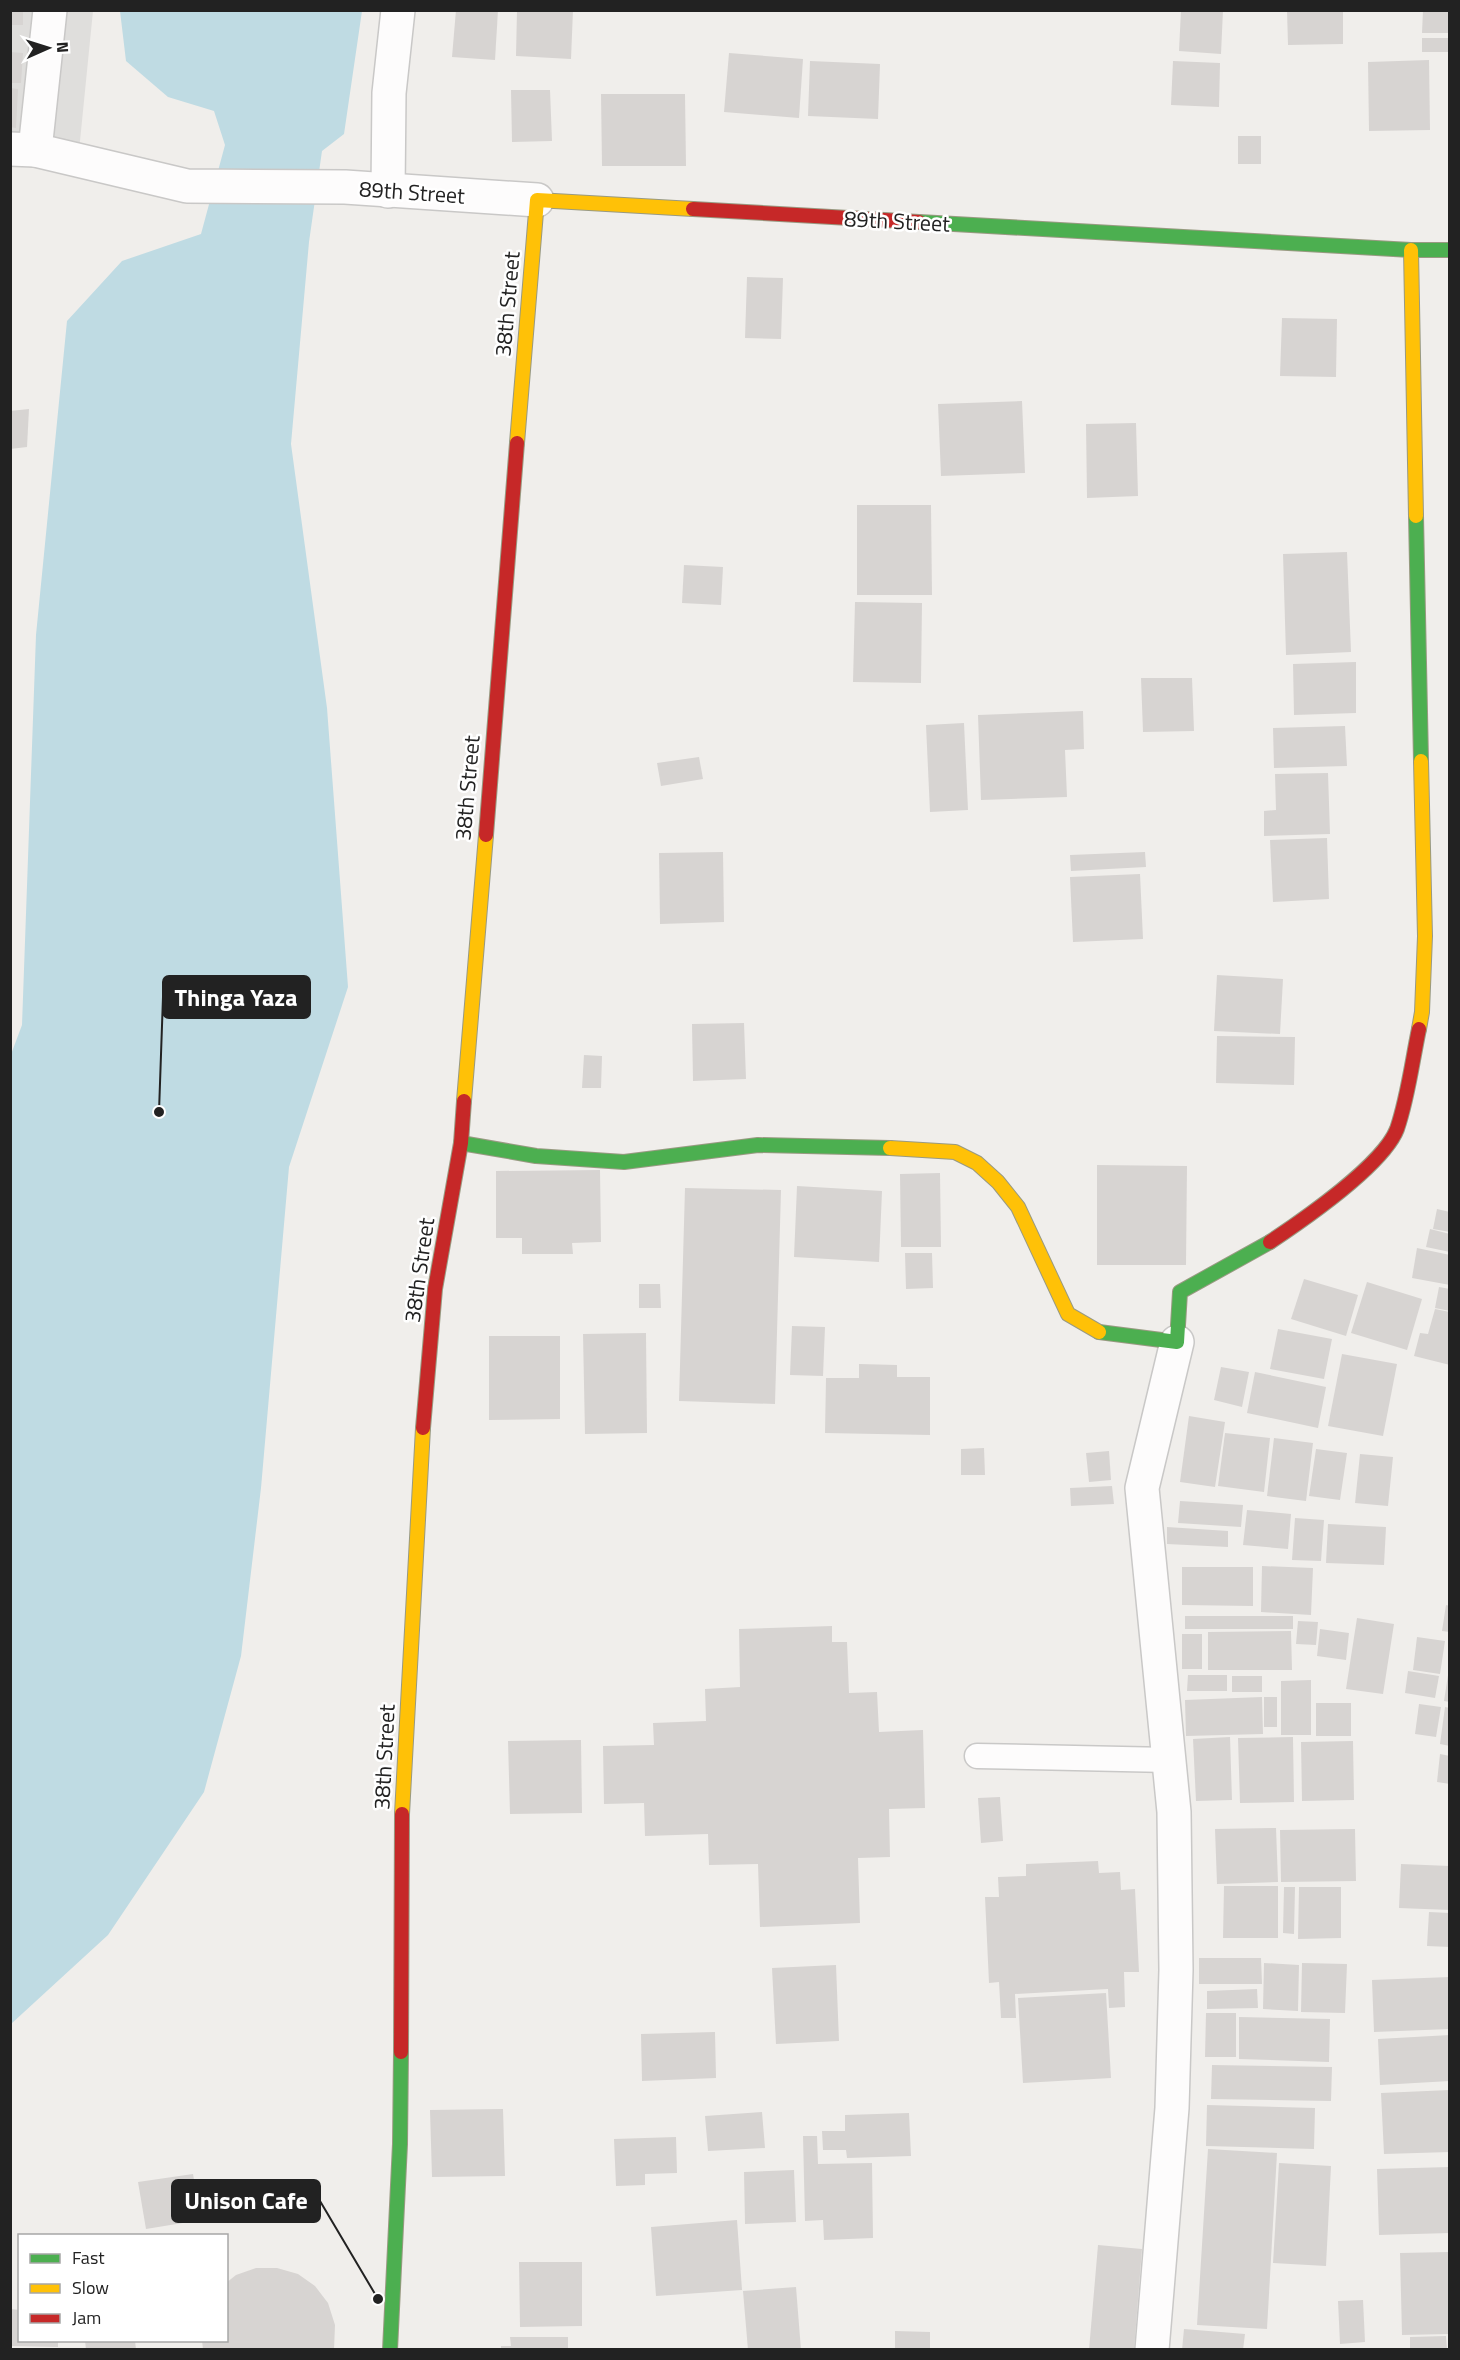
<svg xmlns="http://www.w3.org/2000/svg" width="1460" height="2360" font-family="'Titillium Web',sans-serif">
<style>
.residential{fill:#dfdedc}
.water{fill:#bfdbe3}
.building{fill:#d7d4d2}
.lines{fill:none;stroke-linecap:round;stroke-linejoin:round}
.lane-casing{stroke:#c9c8c7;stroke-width:27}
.street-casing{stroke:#c9c8c7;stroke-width:36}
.fast-casing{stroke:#999a82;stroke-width:16}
.slow-casing{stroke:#999a82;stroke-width:16}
.jam-casing{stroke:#999a82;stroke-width:16}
.lane{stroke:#fdfcfc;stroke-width:24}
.street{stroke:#fdfcfc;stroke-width:33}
.fast{stroke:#4caf50;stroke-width:14}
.slow{stroke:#ffc107;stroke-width:14}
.jam{stroke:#c62828;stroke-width:14}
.labels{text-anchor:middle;stroke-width:5;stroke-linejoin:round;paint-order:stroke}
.street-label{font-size:22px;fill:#222;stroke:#fff}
.leader{fill:none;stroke:#222;stroke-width:2}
.callout-dot{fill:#222;stroke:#fff;stroke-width:2}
.callout{fill:#222;stroke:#222;stroke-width:2}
.callout-label{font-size:24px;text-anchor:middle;font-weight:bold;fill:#fff}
</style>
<rect width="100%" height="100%" fill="#f0eeeb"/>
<path class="residential" d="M10 11H93L79 151H11Z"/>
<path class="water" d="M120 11H362L344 134 322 151 309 242 291 444 327 708 348 987 289 1167 261 1488 241 1656 204 1792 108 1935 11 2024 10 1057 22 1025 36 635 67 321 122 261 201 234 225 145 214 111 168 97 126 61Z"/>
<g class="building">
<rect x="10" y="10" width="13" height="15"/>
<path d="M456 10H498L495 60 452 57Z"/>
<path d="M517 10H573L571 59 516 56Z"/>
<path d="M1181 10H1223L1221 54 1179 51Z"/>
<path d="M1287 10H1343V44L1288 45Z"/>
<path d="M1423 10H1450V33H1422Z"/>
<rect x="1422" y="38" width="28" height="14"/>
<path d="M10 52 23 53 21 83H10Z"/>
<path d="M729 53 803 59 799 118 724 112Z"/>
<path d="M1429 60 1430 130 1369 131 1368 62Z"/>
<path d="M810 61 880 64 878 119 808 116Z"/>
<path d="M1173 61 1220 63 1219 107 1171 105Z"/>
<path d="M10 88 18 89 16 128 10 127Z"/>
<path d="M511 90H550L552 141 512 142Z"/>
<path d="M601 94H685L686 166H602Z"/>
<rect x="1238" y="136" width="23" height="28"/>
<path d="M747 277 783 278 781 339 745 338Z"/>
<path d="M1282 318 1337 319 1336 377 1280 376Z"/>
<path d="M1022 401 1025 473 941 476 938 404Z"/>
<path d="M29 409 27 447 10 449V411Z"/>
<path d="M1136 423 1138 496 1087 498 1086 424Z"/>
<path d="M857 505H931L932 595H857Z"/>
<path d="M1347 552 1351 652 1286 655 1283 554Z"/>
<path d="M684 565 723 567 721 605 682 603Z"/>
<path d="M855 602 922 603 921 683 853 682Z"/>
<path d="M1356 662V713L1294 715 1293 664Z"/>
<path d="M1141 678H1192L1194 731 1143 732Z"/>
<path d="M1083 711 1084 749 1065 750 1067 797 981 800 978 715Z"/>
<path d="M964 723 968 810 930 812 926 725Z"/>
<path d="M1345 726 1347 766 1274 768 1273 728Z"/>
<path d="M699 757 703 779 661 786 657 763Z"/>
<path d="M1328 773 1330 834 1264 836V811L1276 810 1275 774Z"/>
<path d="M1327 838 1329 899 1273 902 1270 840Z"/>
<path d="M723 852 724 922 660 924 659 853Z"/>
<path d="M1145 852 1146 867 1071 871 1070 855Z"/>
<path d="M1140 874 1143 939 1073 942 1070 877Z"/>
<path d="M1217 975 1283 979 1280 1034 1214 1031Z"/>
<path d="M744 1023 746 1079 693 1081 692 1024Z"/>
<path d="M1217 1036 1295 1037 1294 1085 1216 1083Z"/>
<path d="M584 1055 602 1056 601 1088H582Z"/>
<path d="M1097 1165 1187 1166 1186 1265H1097Z"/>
<path d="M600 1170 601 1242 572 1243 573 1254H522V1238H496V1171Z"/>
<path d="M940 1173 941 1247H901L900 1174Z"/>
<path d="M797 1186 882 1191 879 1262 794 1257Z"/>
<path d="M685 1188 781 1190 775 1404 679 1401Z"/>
<path d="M1437 1209 1450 1212V1232L1433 1229Z"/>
<path d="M1430 1229 1450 1234V1252L1426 1247Z"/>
<path d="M1417 1248 1450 1255V1285L1412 1278Z"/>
<path d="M905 1253H932L933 1288 906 1289Z"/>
<path d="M1304 1279 1358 1295 1346 1336 1291 1319Z"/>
<path d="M1367 1282 1422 1299 1407 1350 1351 1333Z"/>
<path d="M639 1284H660L661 1308H639Z"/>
<path d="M1439 1287 1450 1289V1311L1435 1308Z"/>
<path d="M1435 1309 1450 1312V1365L1414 1356 1420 1333 1428 1334Z"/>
<path d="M792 1326 825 1327 823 1376 790 1375Z"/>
<path d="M1278 1329 1332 1339 1324 1379 1270 1369Z"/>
<path d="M646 1333 647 1433 585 1434 583 1334Z"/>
<path d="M489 1336H560V1419L489 1420Z"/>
<path d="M1342 1354 1397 1364 1383 1436 1328 1426Z"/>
<path d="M859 1364 897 1365V1377H930V1435L825 1433 826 1378H859Z"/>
<path d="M1221 1367 1249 1372 1242 1407 1214 1400Z"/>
<path d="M1255 1372 1326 1387 1318 1428 1247 1413Z"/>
<path d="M1189 1416 1225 1422 1215 1487 1180 1482Z"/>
<path d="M1225 1433 1270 1438 1264 1492 1218 1486Z"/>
<path d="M1274 1438 1313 1443 1306 1501 1267 1496Z"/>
<path d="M984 1448 985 1475H961V1449Z"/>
<path d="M1316 1449 1347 1453 1340 1500 1309 1496Z"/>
<path d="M1109 1451 1111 1480 1089 1482 1086 1453Z"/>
<path d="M1360 1454 1393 1457 1388 1506 1355 1503Z"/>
<path d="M1112 1486 1114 1504 1071 1506 1070 1488Z"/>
<path d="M1180 1501 1243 1505 1241 1527 1178 1523Z"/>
<path d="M1247 1510 1291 1514 1288 1549 1243 1545Z"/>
<path d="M1295 1518 1324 1520 1321 1561 1292 1560Z"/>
<path d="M1328 1524 1386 1527 1384 1565 1326 1563Z"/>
<path d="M1167 1527 1228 1531V1547L1167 1544Z"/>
<path d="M1262 1566 1313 1568 1311 1615 1261 1612Z"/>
<path d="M1182 1567H1253V1606L1182 1605Z"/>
<path d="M1446 1605 1450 1606V1632L1442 1631Z"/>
<rect x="1185" y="1616" width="108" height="13"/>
<path d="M1357 1618 1394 1624 1383 1694 1346 1689Z"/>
<path d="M1298 1621 1318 1622 1316 1645 1296 1644Z"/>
<path d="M832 1626V1642H847L849 1693 877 1692 879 1732 923 1730 925 1808 889 1809 890 1857 858 1858 860 1923 760 1927 758 1864 709 1865 708 1834 645 1836 644 1803 604 1804 603 1746 654 1745 653 1723 706 1721 705 1689 740 1687 739 1629Z"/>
<path d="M1320 1629 1349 1633 1346 1660 1317 1656Z"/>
<path d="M1291 1631 1292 1670H1208V1632Z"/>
<rect x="1182" y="1634" width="20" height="35"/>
<path d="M1417 1637 1445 1641 1440 1674 1413 1670Z"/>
<path d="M1408 1671 1439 1676 1435 1698 1405 1693Z"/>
<path d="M1188 1675H1227V1691H1187Z"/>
<path d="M1448 1675H1450V1702L1444 1701Z"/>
<rect x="1232" y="1676" width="30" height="16"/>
<path d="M1311 1680V1735H1281V1681Z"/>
<path d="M1262 1697 1263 1734 1186 1736 1185 1700Z"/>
<rect x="1264" y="1697" width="13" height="30"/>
<rect x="1316" y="1703" width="35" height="33"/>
<path d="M1419 1704 1441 1707 1436 1737 1415 1734Z"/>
<path d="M1445 1707 1450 1708V1746L1440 1744Z"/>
<path d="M1230 1737 1232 1800 1196 1801 1193 1739Z"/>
<path d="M1293 1737 1294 1802 1240 1803 1238 1738Z"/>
<path d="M581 1740 582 1813 510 1814 508 1741Z"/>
<path d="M1353 1741 1354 1800 1302 1801 1301 1742Z"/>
<path d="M1440 1754 1450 1756V1784L1437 1782Z"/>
<path d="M1000 1797 1003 1841 981 1843 978 1798Z"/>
<path d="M1276 1828 1278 1882 1217 1884 1215 1829Z"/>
<path d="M1355 1829 1356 1881 1281 1882 1280 1830Z"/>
<path d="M1098 1861 1099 1873 1120 1872 1121 1890 1135 1889 1139 1972H1124L1125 2007 1109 2008 1108 1989 1015 1994 1016 2018H1001L999 1982 989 1983 985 1897H999L998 1877 1026 1876V1864Z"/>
<path d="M1401 1864 1450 1866V1910L1399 1908Z"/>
<path d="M1224 1886H1278V1938H1223Z"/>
<path d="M1284 1887H1295L1294 1934 1283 1933Z"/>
<path d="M1299 1887H1341V1938L1298 1939Z"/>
<path d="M1429 1912 1450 1913V1947L1427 1946Z"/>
<path d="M1199 1958H1261L1262 1984H1199Z"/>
<path d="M1264 1963 1299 1965 1298 2011 1263 2009Z"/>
<path d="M1302 1963 1347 1964 1345 2013 1301 2012Z"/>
<path d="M836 1965 839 2041 776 2044 772 1968Z"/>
<path d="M1450 1977V2029L1374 2032 1372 1980Z"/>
<path d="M1257 1989 1258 2008 1207 2009V1991Z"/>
<path d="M1106 1993 1111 2078 1023 2083 1018 1998Z"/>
<path d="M1206 2013H1236V2057H1205Z"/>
<path d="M1239 2017 1330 2019 1329 2062 1239 2059Z"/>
<path d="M715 2032 716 2078 642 2081 641 2034Z"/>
<path d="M1450 2035V2081L1380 2085 1378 2039Z"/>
<path d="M1212 2065 1332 2067 1331 2101 1211 2099Z"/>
<path d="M1450 2090V2152L1384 2154 1381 2093Z"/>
<path d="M1207 2105 1315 2108 1314 2149 1206 2146Z"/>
<path d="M503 2109 505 2176 432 2177 430 2110Z"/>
<path d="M762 2112 765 2148 708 2151 705 2116Z"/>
<path d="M909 2113 911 2156 847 2158 846 2150H823L822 2131H845V2115Z"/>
<path d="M803 2136H817L818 2164 872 2163 873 2238 824 2240 823 2220 805 2221Z"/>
<path d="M676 2137 677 2173 645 2174V2185L616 2186 614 2139Z"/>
<path d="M1208 2149 1277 2153 1267 2329 1197 2325Z"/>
<path d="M1279 2163 1331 2166 1326 2266 1273 2263Z"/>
<path d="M1450 2167V2233L1379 2235 1377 2169Z"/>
<path d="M794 2170 796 2222 745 2224 744 2172Z"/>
<path d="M193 2174 201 2220 146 2229 138 2182Z"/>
<path d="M737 2220 742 2290 656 2296 651 2227Z"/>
<path d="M1098 2245 1142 2249 1134 2350H1089Z"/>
<path d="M1450 2252V2334L1402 2335 1400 2253Z"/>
<path d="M519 2262H582V2326L520 2327Z"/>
<path d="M256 2268H277L298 2274 315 2286 328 2303 335 2325 334 2350H203L202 2340H226V2283L236 2275Z"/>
<path d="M796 2287 801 2350H748L743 2291Z"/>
<path d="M1363 2300 1365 2342 1340 2344 1338 2301Z"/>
<path d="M10 2309 20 2310V2340H58V2347L10 2346Z"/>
<path d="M1184 2329 1245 2334 1243 2350H1182Z"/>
<path d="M895 2331 930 2332V2350H895Z"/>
<path d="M1446 2336 1447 2350H1410V2337Z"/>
<path d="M510 2337H568V2350H501V2346H511Z"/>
<path d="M85 2340H135L136 2350H86Z"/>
</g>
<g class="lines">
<defs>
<path id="lane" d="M977 1756 1169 1760"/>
<g id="street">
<path d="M10 149 35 150 187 186 345 187 537 200"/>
<path d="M35 150 50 10"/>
<path d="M388 191 389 93 398 10"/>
<path d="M1152 2350 1172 2108 1176 1970 1174 1812 1142 1488 1177 1342"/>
</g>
<g id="fast">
<path d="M919 222 1411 250H1450"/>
<path d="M1416 516 1421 761"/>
<path d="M461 1143 536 1156 624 1162 758 1145 890 1148"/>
<path d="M1099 1332 1177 1342 1180 1292 1270 1242"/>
<path d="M390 2350 400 2144 401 2052"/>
</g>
<g id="slow">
<path d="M1411 250 1416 516"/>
<path d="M517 443 537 200 693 209"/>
<path d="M1419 1029 1422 1012 1425 936 1421 761"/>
<path d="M464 1101 486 835"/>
<path d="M890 1148 955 1152 977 1163 998 1182 1018 1207 1068 1314 1099 1332"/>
<path d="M402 1814 423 1428"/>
</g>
<g id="jam">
<path d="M693 209 919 222"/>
<path d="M486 835 517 443"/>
<path d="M1270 1242C1303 1220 1383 1165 1397 1129 1408 1097 1412 1062 1419 1029"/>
<path d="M423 1428 435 1289 461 1143 464 1101"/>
<path d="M401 2052 402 1814"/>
</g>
</defs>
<use href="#lane" class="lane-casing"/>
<use href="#street" class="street-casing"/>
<use href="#fast" class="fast-casing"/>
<use href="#slow" class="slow-casing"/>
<use href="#jam" class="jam-casing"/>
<use href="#lane" class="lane"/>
<use href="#street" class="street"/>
<use href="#fast" class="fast"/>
<use href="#slow" class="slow"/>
<use href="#jam" class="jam"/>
</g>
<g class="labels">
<g class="street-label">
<text transform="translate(412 192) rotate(4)" y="8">89th Street</text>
<text transform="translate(897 221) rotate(3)" y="8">89th Street</text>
<text transform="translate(507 304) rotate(-85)" y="8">38th Street</text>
<text transform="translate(467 788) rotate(-85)" y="8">38th Street</text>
<text transform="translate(419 1270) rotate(-82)" y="8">38th Street</text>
<text transform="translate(384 1757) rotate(-87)" y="8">38th Street</text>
</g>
</g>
<path class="leader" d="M159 1112L163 997M378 2299L320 2201"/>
<g class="callout-dot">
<circle cx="159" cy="1112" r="6"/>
<circle cx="378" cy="2299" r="6"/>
</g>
<g class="callout">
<rect x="163" y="976" width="147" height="42" rx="6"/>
<rect x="172" y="2180" width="148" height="42" rx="6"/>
</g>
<g class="callout-label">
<text x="236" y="1006">Thinga Yaza</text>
<text x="246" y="2209">Unison Cafe</text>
</g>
<rect width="1460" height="2360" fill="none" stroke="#222222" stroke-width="24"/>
<rect x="18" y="2234" width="210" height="108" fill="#ffffff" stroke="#a7a7a7" stroke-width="1.5"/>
<rect x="30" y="2254" width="30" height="9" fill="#4caf50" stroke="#a7a7a7" stroke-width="1.5"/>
<text x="72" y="2264" font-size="18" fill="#222222">Fast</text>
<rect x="30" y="2284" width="30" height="9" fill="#ffc107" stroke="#a7a7a7" stroke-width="1.5"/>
<text x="72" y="2294" font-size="18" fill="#222222">Slow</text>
<rect x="30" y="2314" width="30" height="9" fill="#c62828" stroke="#a7a7a7" stroke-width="1.5"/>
<text x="72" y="2324" font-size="18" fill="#222222">Jam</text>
<g transform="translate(48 48) rotate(87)" stroke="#ffffff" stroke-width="4.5" paint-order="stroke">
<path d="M0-4.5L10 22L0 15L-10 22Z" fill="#222222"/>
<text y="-9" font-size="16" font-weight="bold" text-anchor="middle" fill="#222222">N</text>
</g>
</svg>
